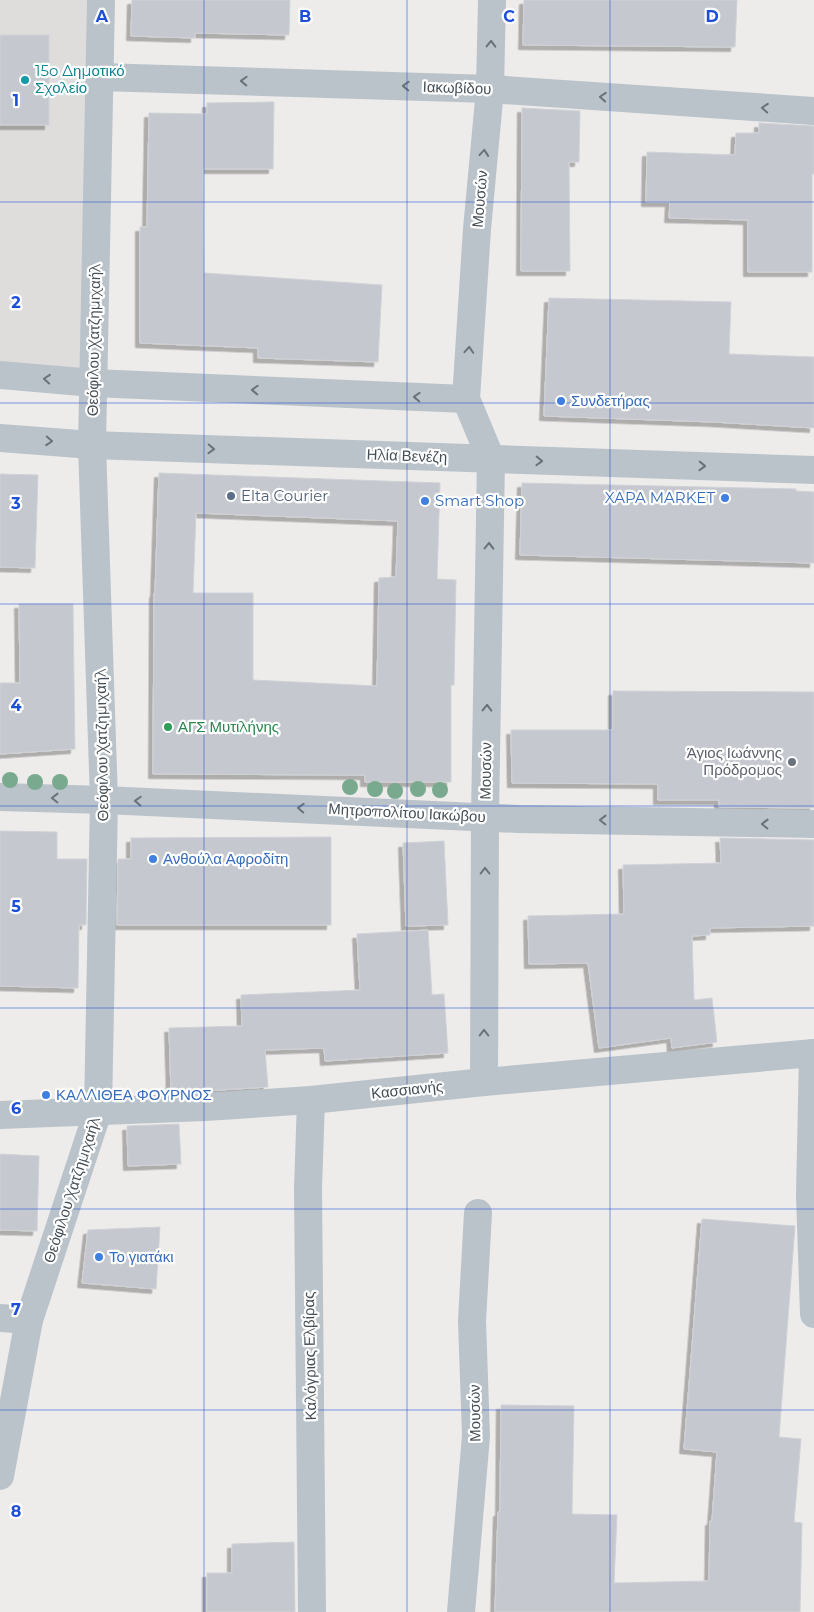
<svg xmlns="http://www.w3.org/2000/svg" width="814" height="1612" font-family="Montserrat,sans-serif">
<style>
.education{fill:#dfdcdc}
.building{fill:#c5c8ce;stroke:#cfd2d7;fill-rule:evenodd;filter:url(#shadow)}
.lines{fill:none;stroke-linecap:round;stroke-linejoin:round}
.street{stroke:#bac3ca;stroke-width:28}
.tree{fill:#79aa90}
.oneway{stroke:#68727a}
.grid{fill:none;stroke:#1d4ed8;stroke-width:1;stroke-opacity:0.55}
.culture-dot{fill:#0f9aa8;stroke:#fff;stroke-width:2}
.shop-dot{fill:#3f7fe0;stroke:#fff;stroke-width:2}
.service-dot{fill:#5c6f8a;stroke:#fff;stroke-width:2}
.leisure-dot{fill:#2e9e5b;stroke:#fff;stroke-width:2}
.worship-dot{fill:#6b7280;stroke:#fff;stroke-width:2}
.labels{text-anchor:middle;stroke-width:4.5;stroke-linejoin:round;paint-order:stroke}
.culture-label{font-size:15px;fill:#0d838f;stroke:#fff;text-anchor:start}
.street-label{font-size:15px;fill:#454f57;stroke:#fff}
.shop-label{font-size:15px;fill:#366cbe;stroke:#fff;text-anchor:start}
.service-label{font-size:15px;fill:#4e5e75;stroke:#fff;text-anchor:start}
.leisure-label{font-size:15px;fill:#27864d;stroke:#fff;text-anchor:start}
.worship-label{font-size:15px;fill:#5b616d;stroke:#fff;text-anchor:end}
.grid-label{font-size:16px;text-anchor:middle;font-weight:bold;fill:#1d4ed8;stroke:#fff;stroke-width:4.5;stroke-linejoin:round;paint-order:stroke}
</style>
<defs>
<filter id="shadow"><feDropShadow dx="-4.5" dy="4.5" stdDeviation="0" flood-color="#0004"/></filter>
</defs>
<rect width="100%" height="100%" fill="#eeebeb"/>
<path class="education" d="M0 0H87L86 370 0 363Z"/>
<g class="building">
<path d="M132 0H290L289 35 195 33V38L131 36Z"/>
<path d="M524 0H737L735 47 523 45Z"/>
<rect x="0" y="35" width="49" height="90"/>
<path d="M274 102 273 169H203L204 273 382 285 378 362 258 358V348L140 343V227H147L149 113 207 114V103Z"/>
<path d="M522 108 580 111 579 162H569L570 271H521Z"/>
<path d="M759 123 814 126V174H812V272H748V220L669 218 670 202H646L647 152 735 155 736 133H759Z"/>
<path d="M549 298 731 302 729 354 814 357V428L714 422 544 416Z"/>
<path d="M159 473 440 483 437 579 456 580 454 685H451V782H365V775L153 774 154 593H155ZM196 513 398 521 396 577 379 578 377 686 253 680V593H193Z"/>
<path d="M0 474 38 475 35 568 0 567Z"/>
<path d="M522 483 796 489V491L814 492V563L520 555Z"/>
<path d="M19 604H73L75 749 0 754V683H20Z"/>
<path d="M613 691 814 692V808L719 807V800H658V784L512 783 511 730H613Z"/>
<path d="M0 831 57 832V859H87L86 925H79L78 988 0 986Z"/>
<path d="M331 837V925H117L118 859H131V838Z"/>
<path d="M720 838 814 840V926L710 928V935L692 936 694 1000 712 998 717 1042 672 1048 671 1038 599 1048 588 963 529 964 528 916 624 914 623 865 721 863Z"/>
<path d="M444 841 448 925 406 926 403 843Z"/>
<path d="M428 930 432 995 444 994 448 1053 325 1061 324 1048 265 1050 268 1087 171 1093 169 1028 242 1026 241 995 360 990 357 934Z"/>
<path d="M179 1124 181 1164 128 1166 127 1126Z"/>
<path d="M0 1154 39 1156 37 1231 0 1230Z"/>
<path d="M702 1219 795 1226 779 1437 801 1439 794 1522 802 1523 800 1612H495L498 1512H500L501 1405 574 1406 572 1514 617 1515 614 1583 709 1581 710 1521H712L717 1452 684 1449Z"/>
<path d="M160 1227 156 1289 82 1283 88 1230Z"/>
<path d="M294 1542 295 1612H207V1573H232V1544Z"/>
</g>
<g class="lines">
<g class="street">
<path d="M100 77 490 89 814 111"/>
<path d="M0 375 93 383 466 399"/>
<path d="M0 438 92 445 814 470"/>
<path d="M0 797 104 800 518 819 814 824"/>
<path d="M813 1053 810 1195 814 1314"/>
<path d="M484 1082 485 816 491 459 466 399 477 229 490 89 492 0"/>
<path d="M311 1100 308 1189 312 1612"/>
<path d="M0 1115 205 1107 311 1100 484 1082 814 1053"/>
<path d="M0 1318 29 1320"/>
<path d="M0 1476 29 1320 98 1111 104 800 92 445 101 0"/>
<path d="M461 1612 476 1436 472 1321 478 1213"/>
</g>
</g>
<g class="tree">
<circle cx="10" cy="780" r="8"/>
<circle cx="35" cy="782" r="8"/>
<circle cx="60" cy="782" r="8"/>
<circle cx="350" cy="787" r="8"/>
<circle cx="375" cy="789" r="8"/>
<circle cx="418" cy="789" r="8"/>
<circle cx="440" cy="790" r="8"/>
<circle cx="395" cy="791" r="8"/>
</g>
<defs><path id="oneway-chevron" d="M-2-3.5L2.5 0L-2 3.5" fill="none" stroke-width="1.6" stroke-linecap="round" stroke-linejoin="round" transform="scale(1.25)"/></defs>
<g class="oneway">
<use href="#oneway-chevron" transform="translate(491 44) rotate(-89)"/>
<use href="#oneway-chevron" transform="translate(244 81) rotate(-178)"/>
<use href="#oneway-chevron" transform="translate(406 86) rotate(-178)"/>
<use href="#oneway-chevron" transform="translate(603 97) rotate(-176)"/>
<use href="#oneway-chevron" transform="translate(765 108) rotate(-176)"/>
<use href="#oneway-chevron" transform="translate(484 153) rotate(-85)"/>
<use href="#oneway-chevron" transform="translate(469 350) rotate(-86)"/>
<use href="#oneway-chevron" transform="translate(47 379) rotate(-175)"/>
<use href="#oneway-chevron" transform="translate(255 390) rotate(-178)"/>
<use href="#oneway-chevron" transform="translate(417 397) rotate(-178)"/>
<use href="#oneway-chevron" transform="translate(49 441) rotate(4)"/>
<use href="#oneway-chevron" transform="translate(211 449) rotate(2)"/>
<use href="#oneway-chevron" transform="translate(539 461) rotate(2)"/>
<use href="#oneway-chevron" transform="translate(702 466) rotate(2)"/>
<use href="#oneway-chevron" transform="translate(489 546) rotate(-89)"/>
<use href="#oneway-chevron" transform="translate(487 708) rotate(-89)"/>
<use href="#oneway-chevron" transform="translate(55 798) rotate(-179)"/>
<use href="#oneway-chevron" transform="translate(138 801) rotate(-177)"/>
<use href="#oneway-chevron" transform="translate(301 808) rotate(-177)"/>
<use href="#oneway-chevron" transform="translate(603 820) rotate(-179)"/>
<use href="#oneway-chevron" transform="translate(765 824) rotate(-179)"/>
<use href="#oneway-chevron" transform="translate(485 871) rotate(-90)"/>
<use href="#oneway-chevron" transform="translate(484 1033) rotate(-90)"/>
</g>
<path class="grid" d="M204 0V1612M407 0V1612M610 0V1612M0 202H814M0 403H814M0 604H814M0 806H814M0 1008H814M0 1209H814M0 1410H814"/>
<circle class="culture-dot" cx="25" cy="80" r="5"/>
<g class="shop-dot">
<circle cx="561" cy="401" r="5"/>
<circle cx="725" cy="498" r="5"/>
<circle cx="425" cy="501" r="5"/>
<circle cx="153" cy="859" r="5"/>
<circle cx="46" cy="1095" r="5"/>
<circle cx="99" cy="1257" r="5"/>
</g>
<circle class="service-dot" cx="231" cy="496" r="5"/>
<circle class="leisure-dot" cx="168" cy="727" r="5"/>
<circle class="worship-dot" cx="792" cy="762" r="5"/>
<g class="labels">
<g class="culture-label">
<text x="35" y="76">15o Δημοτικό<tspan x="35" dy="17">Σχολείο</tspan></text>
</g>
<g class="street-label">
<text transform="translate(457 88) rotate(2)" y="5">Ιακωβίδου</text>
<text transform="translate(480 199) rotate(-85)" y="5">Μουσών</text>
<text transform="translate(94 340) rotate(-89)" y="5">Θεόφιλου Χατζημιχαήλ</text>
<text transform="translate(407 456) rotate(2)" y="5">Ηλία Βενέζη</text>
<text transform="translate(102 745) rotate(-91)" y="5">Θεόφιλου Χατζημιχαήλ</text>
<text transform="translate(486 771) rotate(-89)" y="5">Μουσών</text>
<text transform="translate(407 813) rotate(3)" y="5">Μητροπολίτου Ιακώβου</text>
<text transform="translate(407 1090) rotate(-6)" y="5">Κασσιανής</text>
<text transform="translate(72 1190) rotate(-72)" y="5">Θεόφιλου Χατζημιχαήλ</text>
<text transform="translate(310 1356) rotate(-91)" y="5">Καλόγριας Ελβίρας</text>
<text transform="translate(475 1413) rotate(-91)" y="5">Μουσών</text>
</g>
<g class="shop-label">
<text x="571" y="406">Συνδετήρας</text>
<text x="715" y="503" text-anchor="end">XAPA MARKET</text>
<text x="435" y="506">Smart Shop</text>
<text x="163" y="864">Ανθούλα Αφροδίτη</text>
<text x="56" y="1100">ΚΑΛΛΙΘΕΑ ΦΟΥΡΝΟΣ</text>
<text x="109" y="1262">Το γιατάκι</text>
</g>
<g class="service-label">
<text x="241" y="501">Elta Courier</text>
</g>
<g class="leisure-label">
<text x="178" y="732">ΑΓΣ Μυτιλήνης</text>
</g>
<g class="worship-label">
<text x="782" y="758">Άγιος Ιωάννης<tspan x="782" dy="17">Πρόδρομος</tspan></text>
</g>
</g>
<g class="grid-label">
<text x="102" y="22">A</text>
<text x="305" y="22">B</text>
<text x="509" y="22">C</text>
<text x="712" y="22">D</text>
<text x="16" y="106">1</text>
<text x="16" y="308">2</text>
<text x="16" y="509">3</text>
<text x="16" y="711">4</text>
<text x="16" y="912">5</text>
<text x="16" y="1114">6</text>
<text x="16" y="1315">7</text>
<text x="16" y="1517">8</text>
</g>
</svg>
